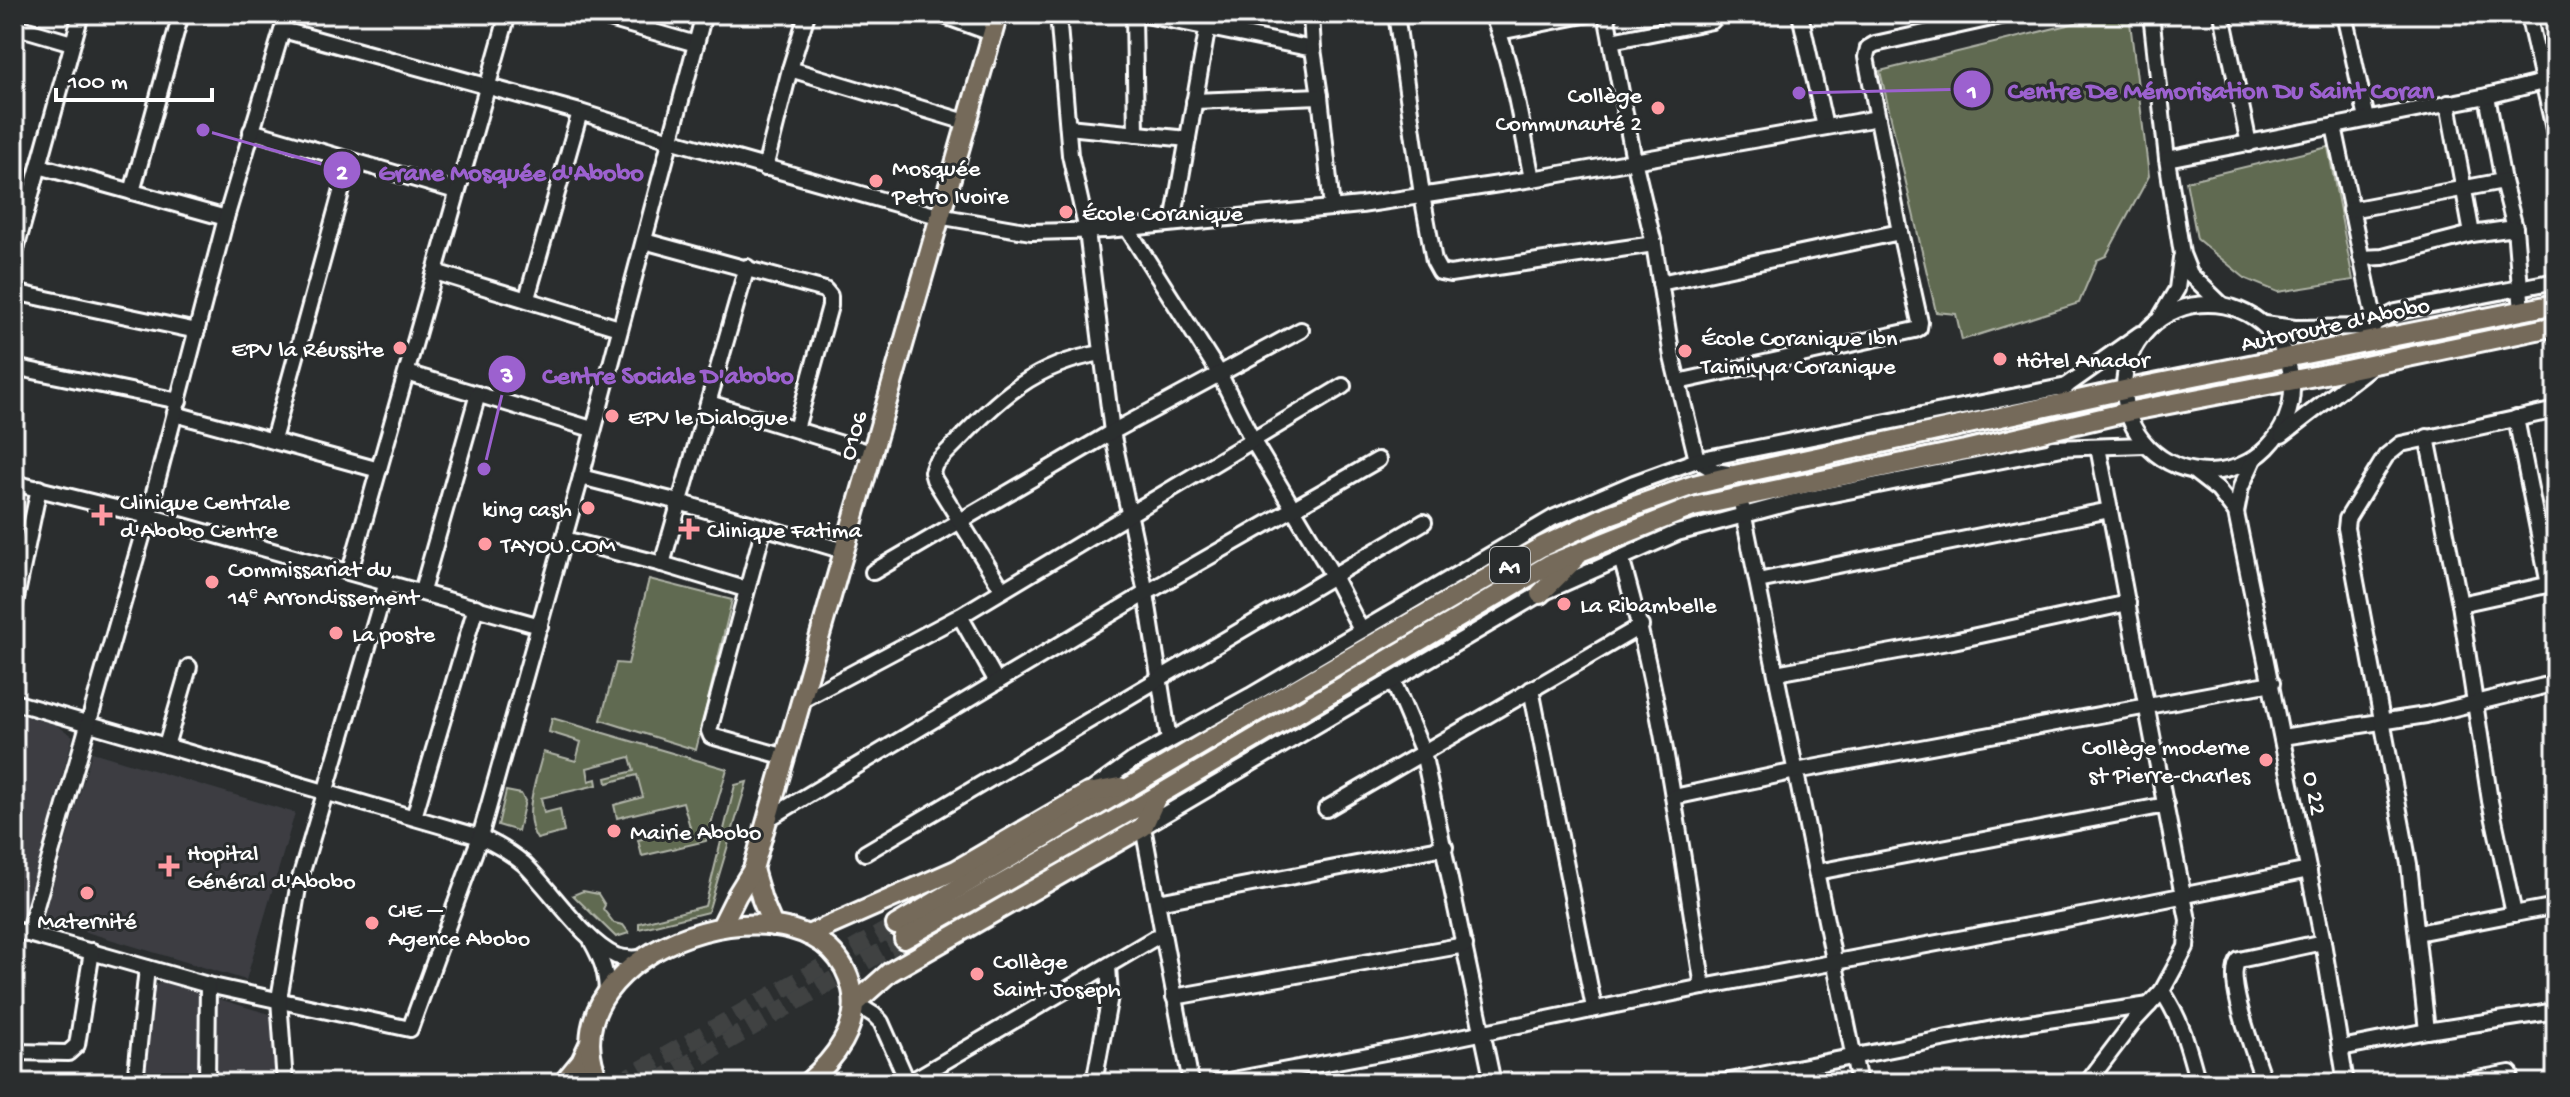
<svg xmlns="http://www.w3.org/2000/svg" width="2570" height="1097" font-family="'Gochi Hand',sans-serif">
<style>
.built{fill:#3c3e43}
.green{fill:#606a51;stroke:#b0b4a8;stroke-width:2}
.water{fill:#48646d;stroke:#91a2a7;stroke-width:2}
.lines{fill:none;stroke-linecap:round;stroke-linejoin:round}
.major-tunnel{stroke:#3f4243;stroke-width:18;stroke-dasharray:18 9;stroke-linecap:butt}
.minor-casing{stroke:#fff;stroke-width:20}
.major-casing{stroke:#fff;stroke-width:24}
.minor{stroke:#2a2d2e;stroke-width:14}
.major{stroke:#746a5a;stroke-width:18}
.poi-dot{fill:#ff9aa2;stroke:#2a2d2e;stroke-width:3}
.labels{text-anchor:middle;stroke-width:6;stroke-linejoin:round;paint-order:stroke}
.shield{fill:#2a2d2e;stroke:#bfc0c0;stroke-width:2}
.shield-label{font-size:22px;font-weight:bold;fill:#fff}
.poi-label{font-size:24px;fill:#fff;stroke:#2a2d2e;text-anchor:start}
.street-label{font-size:24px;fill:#fff;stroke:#2a2d2e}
.leader{fill:none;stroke:#9c61cf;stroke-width:3}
.callout-dot{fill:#9c61cf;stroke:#2a2d2e;stroke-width:3}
.mark-label{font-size:24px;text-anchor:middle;font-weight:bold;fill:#fff}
.callout-label{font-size:26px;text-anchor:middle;font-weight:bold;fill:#9c61cf;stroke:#2a2d2e;stroke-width:6;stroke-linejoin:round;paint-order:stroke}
</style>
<rect width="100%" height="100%" fill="#2a2d2e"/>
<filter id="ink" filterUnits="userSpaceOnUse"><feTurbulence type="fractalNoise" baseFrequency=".0125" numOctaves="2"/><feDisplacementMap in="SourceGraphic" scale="16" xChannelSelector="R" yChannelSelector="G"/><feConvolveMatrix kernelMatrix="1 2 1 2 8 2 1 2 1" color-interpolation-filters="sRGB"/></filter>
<g filter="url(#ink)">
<g class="built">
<path d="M2543 14H2556V77L2554 67Z"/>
<path d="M14 713 56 725 73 736 24 916 14 923Z"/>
<path d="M92 752 295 813 246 980 43 919Z"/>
<path d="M160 982 200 992 202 1083H137L146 995Z"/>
<path d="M209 996 276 1016 280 1083H211Z"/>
</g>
<g class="green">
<path d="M2112 14H2129L2149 176 2106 256 2097 260 2079 303 1962 340 1956 314 1936 312 1880 71Z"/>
<path d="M2328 147 2353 280 2278 292 2246 279 2197 239 2186 181Z"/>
<path d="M649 579 732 600 696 750 601 720 616 663 628 664Z"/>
<path d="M552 718 727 769 706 841 642 856 638 840 690 827 683 802 617 818 614 805 643 797 637 775 607 783 606 778 634 771 630 757 587 768 589 781 596 779 597 785 541 798 544 813 560 809 564 832 537 839C521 814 537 779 543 752L576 761 581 742 549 732Z"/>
<path d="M747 782 708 912 639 929V923L705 906 735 785Z"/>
<path d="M506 791 521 794 525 801 518 831 498 825Z"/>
<path d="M583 891 598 894 605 905 603 909 614 923 623 925 629 933 616 937 573 895Z"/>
</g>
<path class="water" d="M1984 86 1987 100 1965 105 1962 90Z"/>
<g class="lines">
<g class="major-tunnel">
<path d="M618 1083 896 925"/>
<path d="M655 1083 904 939"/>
</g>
<defs>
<g id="minor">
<path d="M592 14 696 44"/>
<path d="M939 14 994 34"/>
<path d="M1058 14 1070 155 1087 231 1112 432 1146 593 1169 740"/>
<path d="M1134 14 1136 134"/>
<path d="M1141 14 1313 49"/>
<path d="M1311 14 1313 49 1320 96 1332 208"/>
<path d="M1396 14 1422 195 1434 261 1440 272 1450 274 1654 244"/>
<path d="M1492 14C1513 66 1521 124 1532 179"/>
<path d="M1606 14 1634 160 1654 244 1672 357 1697 460 1715 471 1734 474"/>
<path d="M1800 14 1825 127"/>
<path d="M2151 14 2167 159 2182 254 2190 274 2221 304"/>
<path d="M2222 14 2249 144"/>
<path d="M2344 14 2367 119"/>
<path d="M2528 14 2556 138"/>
<path d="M14 26 72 43"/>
<path d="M283 30 580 112 670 140 938 216 1031 232 1107 230 1361 205 1532 179 1878 118"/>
<path d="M1499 32 1589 14"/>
<path d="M1611 41 1712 21"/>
<path d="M790 69 966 122"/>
<path d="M2487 96 2503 181 2515 228 2522 311"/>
<path d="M1194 101 1320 96"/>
<path d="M2448 103 2472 234"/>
<path d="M2334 126 2375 323"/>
<path d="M1068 127 1188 139"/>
<path d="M251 131 456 191"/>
<path d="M2167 159 2487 96 2543 82"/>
<path d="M39 166 226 218"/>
<path d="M765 168 790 69 807 14"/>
<path d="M132 192 181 14"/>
<path d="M2350 210 2503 181"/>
<path d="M1173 222 1210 14"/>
<path d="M1127 228 1219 373 1253 441 1332 574 1361 630"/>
<path d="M1900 232 1866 57 1868 48 1875 44 2010 14"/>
<path d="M644 241 825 290 830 296V306L796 429"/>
<path d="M14 256 81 14"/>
<path d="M2361 258 2383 257 2472 234 2515 228"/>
<path d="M435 272 619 328"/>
<path d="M1660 283 1900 232 1920 322 1919 328 1915 330 1678 382"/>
<path d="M14 292 197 331"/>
<path d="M527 298 580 112"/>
<circle cx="2208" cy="388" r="84"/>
<path d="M2161 316 2177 289 2181 258"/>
<path d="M2264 324 2295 328 2373 327 2375 323 2396 312 2556 281"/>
<path d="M14 367 179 401"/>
<path d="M407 373 592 429"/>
<path d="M2062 389 2140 334"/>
<path d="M709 403 871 453"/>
<path d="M175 414 379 470"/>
<path d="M2516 418 2549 585"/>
<path d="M2282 435 2370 367"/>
<path d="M2427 437 2460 604 2490 801 2514 914 2556 906"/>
<path d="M273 440 350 160"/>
<path d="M2053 448 2145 445"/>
<path d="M2196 473 2218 490 2236 513 2323 942 2346 1083"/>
<path d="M581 477 679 502 844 551"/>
<path d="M14 483 148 516 540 626"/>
<path d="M1742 507 1859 1083"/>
<path d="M2236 513 2241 487 2253 461"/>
<path d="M764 527 709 731 711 736 786 757"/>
<path d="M564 539 662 564 745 589"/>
<path d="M1621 558C1662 698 1680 843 1703 987"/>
<path d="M662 564 747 267"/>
<path d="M350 571 508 14"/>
<path d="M873 572 1112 432 1301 330"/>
<path d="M1758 581 2110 510"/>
<path d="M1002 589 934 479 932 472 935 464C989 411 1022 366 1102 353"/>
<path d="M422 591 478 394"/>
<path d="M2460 604 2556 583"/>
<path d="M14 608 39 488"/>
<path d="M960 616 997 682"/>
<path d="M1776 673 1953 641 2128 603"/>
<path d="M1393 681 1423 752 1493 1083"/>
<path d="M1531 689 1594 1008"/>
<path d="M802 700 960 616 1343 386"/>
<path d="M14 702 480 837C496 844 510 852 523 863 550 888 584 942 616 956 625 959 632 959 641 958"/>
<path d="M2282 737 2426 715 2556 683"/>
<path d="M166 746 189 667"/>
<path d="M1089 792 1132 761 1250 696 1553 518 1634 483 1697 460 2067 386"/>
<path d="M1674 797 1796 771 2272 683"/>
<path d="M1326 809 1641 626"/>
<path d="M414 817 476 607"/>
<path d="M768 819 1146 593 1378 460"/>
<path d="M865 853 1424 522"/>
<path d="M1817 872 2166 805"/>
<path d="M1158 902 1445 847"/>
<path d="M14 930 208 985 410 1029 480 837 581 477 704 14"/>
<path d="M2417 933 2514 914"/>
<path d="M28 934 148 516 226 218 287 14"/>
<path d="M592 942C602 960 607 973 607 994"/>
<path d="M2162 991C2182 1020 2189 1050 2198 1083"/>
<path d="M1174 997 1465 945"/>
<path d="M855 1003 874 1015 881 1022 908 1083"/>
<path d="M2427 1031 2409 864 2346 528 2347 519 2386 456 2401 444 2556 410"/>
<path d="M2341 1048 2427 1031 2556 1011"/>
<path d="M14 1052 68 1053 77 1045 92 951"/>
<path d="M135 1083 147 968"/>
<path d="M207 1083 208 985"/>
<path d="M285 1083 279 999 299 882 387 582"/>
<path d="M908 1083 1163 933"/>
<path d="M1094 1083 1110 996 1108 966"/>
<path d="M1191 1083 1143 827 1540 594 1677 533 1793 502 2062 448"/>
<path d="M1217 1083 1407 1048 1703 987 2097 913 2309 870"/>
<path d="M1720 1083 2008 1026 2149 1005"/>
<path d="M2087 1083 2134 1021 2162 991 2186 947 2188 920C2156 763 2128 605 2098 447"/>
<path d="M2264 1083C2257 1059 2223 977 2239 960L2323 942"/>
<path d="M2455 1083 2510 1073"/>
</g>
<g id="major">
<path d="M1540 594 1576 558"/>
<path d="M753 869 762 900 773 926"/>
<path d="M896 925 1251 715 1541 547 1609 515 1694 485 1739 474 2124 390 2556 304"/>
<path d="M721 927 737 895 753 869 998 14"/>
<path d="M808 935 956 870 1088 793 1120 787"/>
<path d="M904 939 1157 796 1550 564 1693 507 1965 450 2127 412 2341 371 2556 326"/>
<path d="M855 1003 890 972 1143 827 1157 796"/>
<path d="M563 1083 581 1061 589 1044"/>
<path d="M600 1083C534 947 822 857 852 989 861 1026 834 1060 807 1083"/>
</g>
</defs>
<use href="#minor" class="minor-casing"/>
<use href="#major" class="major-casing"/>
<use href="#minor" class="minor"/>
<use href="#major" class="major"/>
</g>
</g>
<g class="poi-dot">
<circle cx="1658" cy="108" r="8"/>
<circle cx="876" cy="181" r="8"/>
<circle cx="1066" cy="212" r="8"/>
<circle cx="400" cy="348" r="8"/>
<circle cx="1685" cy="351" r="8"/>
<circle cx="2000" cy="359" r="8"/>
<circle cx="612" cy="416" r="8"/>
<circle cx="588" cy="508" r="8"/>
<path d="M98 503h8v8h8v8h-8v8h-8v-8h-8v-8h8z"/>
<path d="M685 517h8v8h8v8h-8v8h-8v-8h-8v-8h8z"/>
<circle cx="485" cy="544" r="8"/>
<circle cx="212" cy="582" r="8"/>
<circle cx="1564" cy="604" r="8"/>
<circle cx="336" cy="633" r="8"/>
<circle cx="2266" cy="760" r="8"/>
<circle cx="614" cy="831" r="8"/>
<path d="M165 854h8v8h8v8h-8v8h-8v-8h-8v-8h8z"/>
<circle cx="87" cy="893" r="8"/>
<circle cx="372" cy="923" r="8"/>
<circle cx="977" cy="974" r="8"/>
</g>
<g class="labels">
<rect class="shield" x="1490" y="547" width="40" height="36" rx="6"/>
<g class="shield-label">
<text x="1510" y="573">A1</text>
</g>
<g class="poi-label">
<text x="1642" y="102" text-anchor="end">Collège<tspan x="1642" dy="28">Communauté 2</tspan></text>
<text x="892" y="175">Mosquée<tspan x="892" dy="28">Petro Ivoire</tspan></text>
<text x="1082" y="220">École Coranique</text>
<text x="1701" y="345">École Coranique Ibn<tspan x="1701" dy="28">Taimiyya Coranique</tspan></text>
<text x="384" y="356" text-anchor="end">EPV la Réussite</text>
<text x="2016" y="367">Hôtel Anador</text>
<text x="628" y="424">EPV le Dialogue</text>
<text x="120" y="509">Clinique Centrale<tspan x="120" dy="28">d'Abobo Centre</tspan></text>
<text x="572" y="516" text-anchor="end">king cash</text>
<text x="707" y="537">Clinique Fatima</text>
<text x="501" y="552">TAYOU.COM</text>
<text x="228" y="576">Commissariat du<tspan x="228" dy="28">14ᵉ Arrondissement</tspan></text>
<text x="1580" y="612">La Ribambelle</text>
<text x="352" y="641">La poste</text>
<text x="2250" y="754" text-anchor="end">Collège moderne<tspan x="2250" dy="28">st Pierre-charles</tspan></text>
<text x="630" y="839">Mairie Abobo</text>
<text x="187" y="860">Hopital<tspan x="187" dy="28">Général d'Abobo</tspan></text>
<text x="388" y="917">CIE –<tspan x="388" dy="28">Agence Abobo</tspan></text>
<text x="87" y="928" text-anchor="middle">Maternité</text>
<text x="993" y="968">Collège<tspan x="993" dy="28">Saint Joseph</tspan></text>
</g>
<g class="street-label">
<text transform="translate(2335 323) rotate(-12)" y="8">Autoroute d'Abobo</text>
<text transform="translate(852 435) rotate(-74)" y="8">O106</text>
<text transform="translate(2316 793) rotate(79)" y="8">O 22</text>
</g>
</g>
<path class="leader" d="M1799 93L1972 89M203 130L342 170M484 469L507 374"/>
<g class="callout-dot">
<circle cx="1799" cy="93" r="8"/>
<circle cx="203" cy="130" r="8"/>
<circle cx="484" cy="469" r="8"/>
<circle cx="1972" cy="89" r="20"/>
<circle cx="342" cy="170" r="20"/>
<circle cx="507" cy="374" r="20"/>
</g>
<g class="mark-label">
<text x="1972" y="98">1</text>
<text x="342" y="179">2</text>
<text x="507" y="382">3</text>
</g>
<g class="callout-label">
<text x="2221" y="98">Centre De Mémorisation Du Saint Coran</text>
<text x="511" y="180">Grane Mosquée d'Abobo</text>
<text x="668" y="383">Centre Sociale D'abobo</text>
</g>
<rect width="2570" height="1097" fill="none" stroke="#2a2d2e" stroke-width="48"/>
<rect x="24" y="24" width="2522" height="1049" fill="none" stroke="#fff" stroke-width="3" filter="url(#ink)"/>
<path d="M56 88v12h156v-12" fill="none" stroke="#ffffff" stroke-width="4"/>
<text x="68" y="88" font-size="24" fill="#ffffff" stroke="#2a2d2e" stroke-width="6" paint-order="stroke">100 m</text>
</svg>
